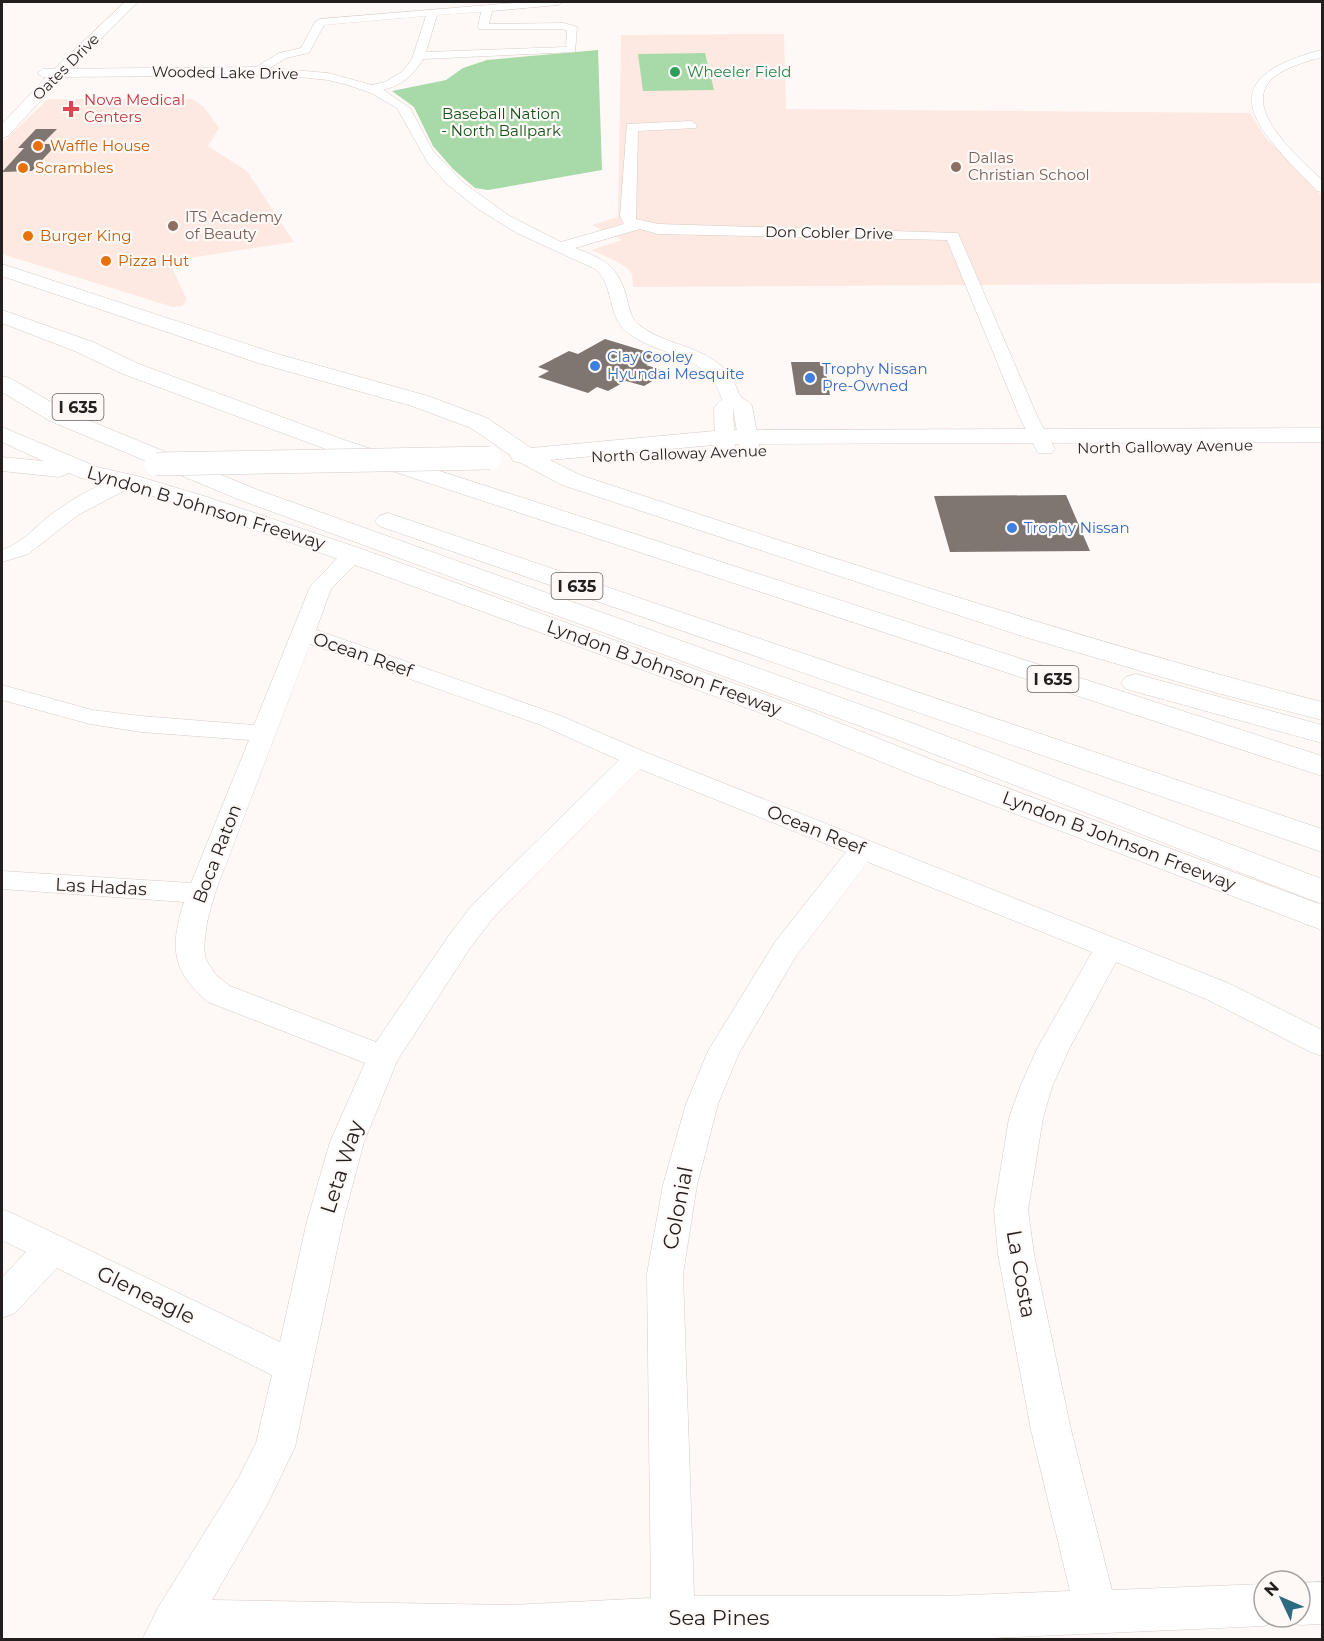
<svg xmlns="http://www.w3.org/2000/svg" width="1324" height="1641" font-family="Montserrat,sans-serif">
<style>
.built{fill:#fde9e1}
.green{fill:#a8d9a8}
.building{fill:#807671}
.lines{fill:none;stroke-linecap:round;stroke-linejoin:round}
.minor-casing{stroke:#d6cbc6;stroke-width:1}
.major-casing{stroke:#d6cbc6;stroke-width:1}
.highway-casing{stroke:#d6cbc6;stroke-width:1}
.minor{fill:#fff;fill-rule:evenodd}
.major{fill:#fff;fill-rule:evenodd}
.highway{fill:#fff;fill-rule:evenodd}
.major-bridge-casing{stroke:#d6cbc6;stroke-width:24;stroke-linecap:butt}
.major-bridge{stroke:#fff;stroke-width:23}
.leisure-dot{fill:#2e9e5b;stroke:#fef9f7;stroke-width:2}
.health-dot{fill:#e0444e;stroke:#fef9f7;stroke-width:2}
.food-dot{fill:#e8710a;stroke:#fef9f7;stroke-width:2}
.education-dot{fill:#8d6e63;stroke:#fef9f7;stroke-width:2}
.shop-dot{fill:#3f7fe0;stroke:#fef9f7;stroke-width:2}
.labels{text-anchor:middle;stroke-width:4.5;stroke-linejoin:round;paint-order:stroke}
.far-street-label{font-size:15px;fill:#231f1e;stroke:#fef9f7}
.far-leisure-label{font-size:15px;fill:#27864d;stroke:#fef9f7;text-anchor:start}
.far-health-label{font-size:15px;fill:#be3a42;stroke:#fef9f7;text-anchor:start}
.far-park-label{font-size:15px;fill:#115319;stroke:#fef9f7}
.far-food-label{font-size:15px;fill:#c56008;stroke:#fef9f7;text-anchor:start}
.far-education-label{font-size:15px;fill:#785e54;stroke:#fef9f7;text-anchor:start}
.far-shop-label{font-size:15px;fill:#366cbe;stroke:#fef9f7;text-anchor:start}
.shield{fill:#fef9f7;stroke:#65605f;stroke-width:1.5}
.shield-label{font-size:16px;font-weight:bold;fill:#231f1e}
.street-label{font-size:18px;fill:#231f1e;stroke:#fef9f7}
.near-street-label{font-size:21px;fill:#231f1e;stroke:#fef9f7}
</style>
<rect width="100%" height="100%" fill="#fef9f7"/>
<g class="built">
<path d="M784 34 786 109 1250 113 1266 138 1322 196V283L633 287 632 274 628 269 618 262 591 250 622 240 592 225 618 217 621 35Z"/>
<path d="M48 99H192L204 107 219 128 208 146 247 171 294 242 169 261 187 300 182 306 173 307 2 254V143Z"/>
</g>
<g class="green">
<path d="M598 50 602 170 488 190 475 188 453 169 433 146 414 107 392 91 446 80 463 68 487 60Z"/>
<path d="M705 53 714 90 643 91 638 54Z"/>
</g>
<g class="building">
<path d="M36 129H57L42 144H57L32 171 2 172 24 148H18Z"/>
<path d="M605 339 661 356 646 365 668 372 644 386 626 381 608 391 597 387 588 393 538 377 549 371 538 367 569 351 578 354Z"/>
<path d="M791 362H824L830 395H796Z"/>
<path d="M1066 495 1090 551 950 552 934 496Z"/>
</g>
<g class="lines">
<defs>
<g id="minor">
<path d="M526 2H563L558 5 492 11 489 24 564 23 577 27 575 52 423 59C413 76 402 85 383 90L410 108 433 151 465 184 508 215 561 242 624 224 620 216 627 124 691 121 697 125 696 128 638 131 636 219 658 224 958 233 1038 418 1055 449 1052 453H1038L1020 418 947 240 658 234 640 229 575 248C605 259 619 267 627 299 629 308 631 318 638 324 659 342 689 344 712 359 721 365 729 372 734 382 737 387 738 394 742 398 746 401 749 401 752 406L760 450 757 454H743L740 450 733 408 735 450 732 454H718L715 450 714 407 722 399C706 351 663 359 628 333 606 316 615 285 595 269L517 233 478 209 447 184 428 163 397 108 371 93 348 85 328 80 279 75 64 77H43L37 73 43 69 256 67 279 53 301 48 315 22 320 19ZM481 12 478 27 479 29H563L567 31 566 47 426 52 437 15ZM426 16 412 59 402 72 385 82 372 85 328 73 270 68 286 58 309 53 324 25Z"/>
<path d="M1322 50V57C1306 62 1280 68 1269 82 1244 113 1303 161 1322 180V192L1317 191C1260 132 1202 80 1322 50Z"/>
<path d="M128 475 135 477 138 481 135 485 78 515 28 554 2 562V550C21 544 33 529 48 517 70 500 100 482 128 475Z"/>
<path d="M353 549 361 550 364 555 331 589 316 630 559 715 645 752 1228 983 1322 1030V1056L1311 1052 1206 999 1116 962 1069 1049 1052 1087 1043 1118 1028 1210 1034 1254 1071 1430 1112 1590 1264 1584V1617H1280L1279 1620 1264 1626 947 1640H142L159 1606 238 1479 256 1443 272 1375 57 1268 15 1313 2 1318V1278L26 1252 2 1240V1209L14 1214 280 1342 307 1221 330 1142 365 1063 208 1002C171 971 170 946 184 902L2 889V871L191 883 249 740 141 732 90 724 2 700V685L92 710 141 716 254 725 310 587 345 550ZM310 644 541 725 619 760 473 904 450 934 376 1042 230 986 216 975 206 960 204 948 207 922 215 893ZM640 769 846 852 775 942 708 1051 686 1104 663 1185 647 1274 651 1598 512 1605 212 1600 266 1507 295 1447 343 1221 364 1142 397 1061 470 948 493 918ZM868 862 1092 952 1037 1049 1020 1087 1009 1118 994 1210 998 1254 1031 1430 1070 1591 946 1596H694L683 1274 697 1185 718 1104 739 1053 796 956Z"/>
<path d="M1322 1582V1624L1300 1625 1285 1619 1284 1617H1300V1583Z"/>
</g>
<g id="major">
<path d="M125 2H138L63 76 8 136 2 138V124L53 70Z"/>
<path d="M2 264 274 353 428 396 487 418 531 448 725 430 1322 428V442L725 444 550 460 580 475C826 556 1071 637 1322 702V720L1217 693 1028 638 562 485 521 463 513 461 510 455 471 428 412 406 258 363 2 276Z"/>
<path d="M2 427 97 467 137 476 207 497 362 549 802 708 935 761 1322 905V930L913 775 780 720 344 561 189 507 123 487 81 478 69 473 59 477 2 471V457L43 461 2 442Z"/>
</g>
<g id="highway">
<path d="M2 310 93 342 139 364 347 441 1322 756V776L331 451 123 374 77 352 2 323Z"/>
<path d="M2 376 10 378 66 411 258 490 912 723 1322 879V904L890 737 240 500 50 421 2 392Z"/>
<path d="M388 513 1322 829V852L379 526 375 521 379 516Z"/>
<path d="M1136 674 1322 725V743L1126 689 1121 683 1126 677Z"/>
<path d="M1316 903 1322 904V928L1304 924 1298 915 1304 906Z"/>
</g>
</defs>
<use href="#minor" class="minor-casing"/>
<use href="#major" class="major-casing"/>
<use href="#highway" class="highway-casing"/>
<use href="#minor" class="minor"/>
<use href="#major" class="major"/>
<use href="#highway" class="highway"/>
<defs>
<path id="major-bridge" d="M156 464 490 458"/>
</defs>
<use href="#major-bridge" class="major-bridge-casing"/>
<use href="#major-bridge" class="major-bridge"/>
</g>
<circle class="leisure-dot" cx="675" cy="72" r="6"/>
<path class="health-dot" d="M68 100h6v6h6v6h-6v6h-6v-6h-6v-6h6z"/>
<g class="food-dot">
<circle cx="38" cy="146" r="6"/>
<circle cx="23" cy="168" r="6"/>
<circle cx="28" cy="236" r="6"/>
<circle cx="106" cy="261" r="6"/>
</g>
<g class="education-dot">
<circle cx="956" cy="167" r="6"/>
<circle cx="173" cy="226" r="6"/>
</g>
<g class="shop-dot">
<circle cx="595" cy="366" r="6"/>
<circle cx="810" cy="378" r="6"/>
<circle cx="1012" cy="528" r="6"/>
</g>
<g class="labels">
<g class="far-street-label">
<text transform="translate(66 67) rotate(-45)" y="5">Oates Drive</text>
<text transform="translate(225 73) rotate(1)" y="5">Wooded Lake Drive</text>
<text transform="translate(829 233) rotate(1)" y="5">Don Cobler Drive</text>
<text transform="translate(1165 447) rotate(-1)" y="5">North Galloway Avenue</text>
<text transform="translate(679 454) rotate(-2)" y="5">North Galloway Avenue</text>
</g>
<g class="far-leisure-label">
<text x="687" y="77">Wheeler Field</text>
</g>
<g class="far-health-label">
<text x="84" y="105">Nova Medical<tspan x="84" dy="17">Centers</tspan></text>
</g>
<g class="far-park-label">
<text x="501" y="119">Baseball Nation<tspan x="501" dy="17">- North Ballpark</tspan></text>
</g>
<g class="far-food-label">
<text x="50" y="151">Waffle House</text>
<text x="35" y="173">Scrambles</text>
<text x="40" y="241">Burger King</text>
<text x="118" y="266">Pizza Hut</text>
</g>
<g class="far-education-label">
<text x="968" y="163">Dallas<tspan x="968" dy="17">Christian School</tspan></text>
<text x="185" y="222">ITS Academy<tspan x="185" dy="17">of Beauty</tspan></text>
</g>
<g class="far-shop-label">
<text x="607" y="362">Clay Cooley<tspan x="607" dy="17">Hyundai Mesquite</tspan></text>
<text x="822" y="374">Trophy Nissan<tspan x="822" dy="17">Pre-Owned</tspan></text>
<text x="1024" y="533">Trophy Nissan</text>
</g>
<g class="shield">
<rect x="52.5" y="394" width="51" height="26" rx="4.5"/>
<rect x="551.5" y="573" width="51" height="26" rx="4.5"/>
<rect x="1027.5" y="666" width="51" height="26" rx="4.5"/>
</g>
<g class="shield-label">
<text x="78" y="413">I 635</text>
<text x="577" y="592">I 635</text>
<text x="1053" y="685">I 635</text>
</g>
<g class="street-label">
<text transform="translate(206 508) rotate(17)" y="6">Lyndon B Johnson Freeway</text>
<text transform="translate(363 655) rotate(19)" y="6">Ocean Reef</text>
<text transform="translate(664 668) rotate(20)" y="6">Lyndon B Johnson Freeway</text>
<text transform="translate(816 830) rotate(22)" y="6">Ocean Reef</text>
<text transform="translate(1119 841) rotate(21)" y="6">Lyndon B Johnson Freeway</text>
<text transform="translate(217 854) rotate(-69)" y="6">Boca Raton</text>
<text transform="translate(101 887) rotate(3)" y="6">Las Hadas</text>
</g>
<g class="near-street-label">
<text transform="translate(342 1167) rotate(-72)" y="7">Leta Way</text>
<text transform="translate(678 1208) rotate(-79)" y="7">Colonial</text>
<text transform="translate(1021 1274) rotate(80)" y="7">La Costa</text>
<text transform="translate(146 1295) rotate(26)" y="7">Gleneagle</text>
<text x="719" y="1625">Sea Pines</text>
</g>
</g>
<rect width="1324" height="1641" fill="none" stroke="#231f1e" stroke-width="6"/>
<g transform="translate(1282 1599) rotate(314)"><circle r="28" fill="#fef9f7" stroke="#a6a2a0" stroke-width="1.5"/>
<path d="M0-4.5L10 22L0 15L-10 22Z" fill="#2b6b80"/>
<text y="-9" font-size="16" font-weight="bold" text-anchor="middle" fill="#231f1e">N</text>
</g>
</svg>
